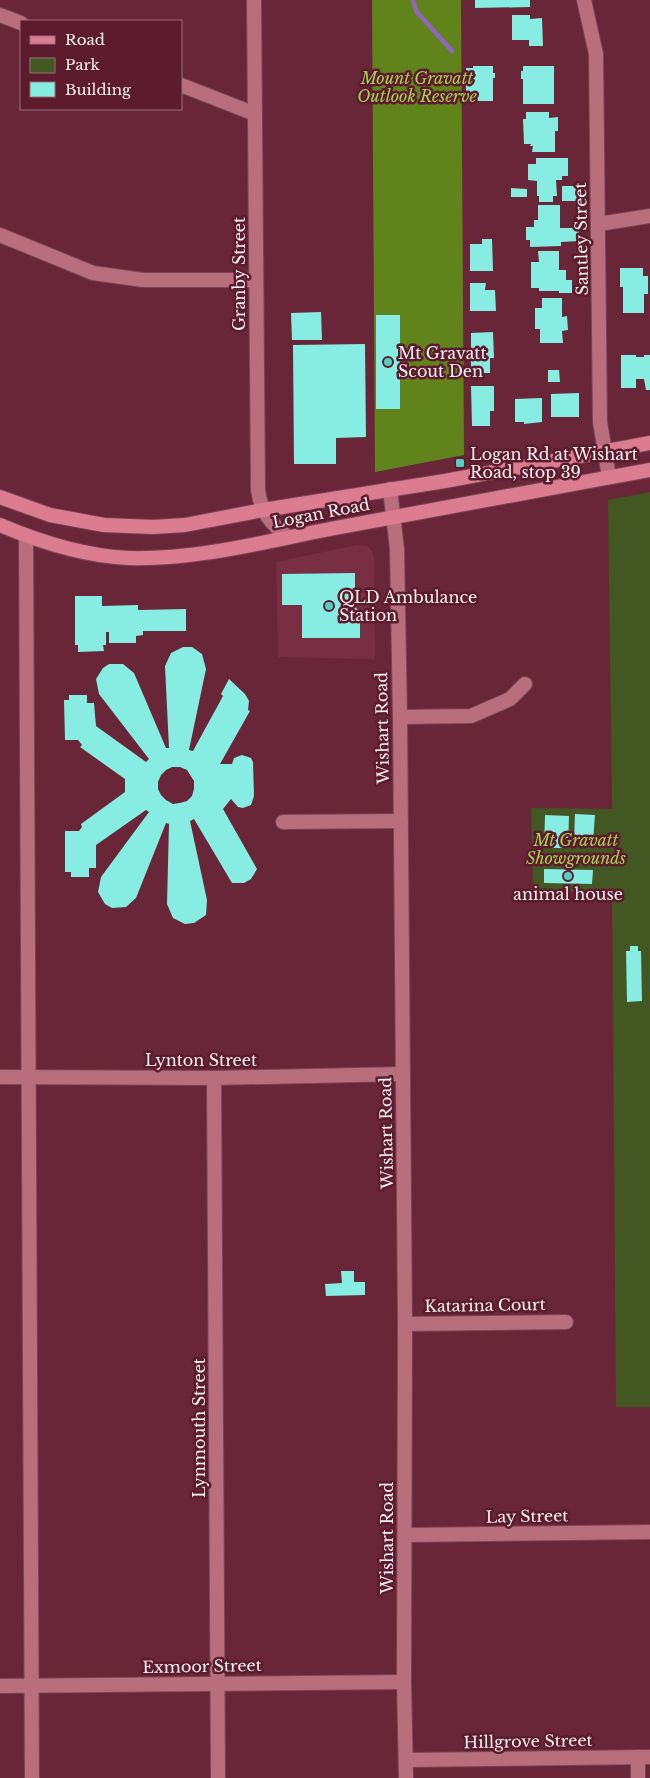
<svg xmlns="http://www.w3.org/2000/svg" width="650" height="1778" font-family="'Libre Baskerville',serif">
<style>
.built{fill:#792f43}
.green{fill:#435722}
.forest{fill:#60831c}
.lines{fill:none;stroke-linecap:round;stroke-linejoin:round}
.stream{stroke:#9265ba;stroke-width:4.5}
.building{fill:#87ece2;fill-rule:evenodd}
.minor-casing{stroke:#784556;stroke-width:16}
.primary-casing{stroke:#784556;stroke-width:16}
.minor{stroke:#b96e7d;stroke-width:14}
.primary{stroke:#db7c90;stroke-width:14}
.poi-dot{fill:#56cec3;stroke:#5d1b2e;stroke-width:2}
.labels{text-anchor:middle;stroke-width:5;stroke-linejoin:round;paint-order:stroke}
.park-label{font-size:16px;font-style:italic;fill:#a3d254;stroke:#5d1b2e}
.street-label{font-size:16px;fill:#faf1f3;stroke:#5d1b2e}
.poi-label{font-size:16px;fill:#faf1f3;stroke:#5d1b2e;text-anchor:start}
</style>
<rect width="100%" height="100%" fill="#692638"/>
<path class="built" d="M357 545 367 546 372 551 374 559 375 659 278 657 276 562Z"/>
<path class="green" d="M650 492V1407H616L612 891 533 892 531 808 612 809 608 500Z"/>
<path class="forest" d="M372 0H461L464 455 375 472Z"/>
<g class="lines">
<path class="stream" d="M413 0 416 11 452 51"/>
</g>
<g class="building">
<path d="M475 0H530V7L475 8Z"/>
<path d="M512 15H530V19L542 18 543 46H529V40H512Z"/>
<path d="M473 66H493V73H495V78H493V101H473V92H467L466 90V68H473Z"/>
<path d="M523 66H554V104H523V79H521V71H523Z"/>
<path d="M526 112H549V118L558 117V131H555V152H532L533 146H530L531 144H524L523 119H526Z"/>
<path d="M536 158H568V176H562V180H556L557 196H553V202H539V196H537V181L528 180V164H536Z"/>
<rect x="562" y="186" width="15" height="15"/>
<path d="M511 188 527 189V197H511Z"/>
<path d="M538 205H560V228H579V241L561 242V246L530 247V240H526V227H534V220H538Z"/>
<path d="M482 239H492L493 271H470V244H482Z"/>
<path d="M538 251H559V270H566V280H572V293H559V291H539V288H531V262H539Z"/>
<path d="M620 268H643V276H648V294H644V313H623V287H620Z"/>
<path d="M470 283H486L485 290H495L496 311H470Z"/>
<path d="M542 298H562V317L567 316 568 330 562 331 563 343H540V329H535V308H542Z"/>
<path d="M321 312 322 340H292L291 313Z"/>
<rect x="376" y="315" width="24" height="94"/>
<path d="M493 332 494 358H490V373H471V333Z"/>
<path d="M365 344 366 437 336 438V464H294L293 345Z"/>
<path d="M621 355H636V357H644V355H650V390H646L644 379H636V388H621Z"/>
<path d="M548 370H559L560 382H548Z"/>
<path d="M471 386H494V411H490V426H472Z"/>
<path d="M579 393V417H551V394Z"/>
<path d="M542 398V422L524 424V422H515V399Z"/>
<path d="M355 573V607L360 612V638H302V605H282V574Z"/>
<path d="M75 596H102V606L138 605V610L186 609V631H143V635L136 636V643H109V632H106V645H103L104 651 78 652V645H75Z"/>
<path d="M183 647H192L202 654 206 669 189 750 193 751 223 696 221 694 229 679 245 694 249 701 248 710 250 711 220 764H232L234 758 242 755 251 758 253 762 254 796 251 805 243 808 238 807 231 799 223 809 257 869 251 879 244 883H232L194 819 190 821 207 900 206 915 194 923 185 924 173 918 167 904 169 824 166 823 136 898 126 907 112 908 105 904 98 892 101 877 149 812 146 810 96 845V868H89V877H71V872H65V831H79L82 827 81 824 125 792V779L80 747 82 745 78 740H65L64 700H69V695H87V703H94L96 726 146 762 149 759 99 694 96 679 103 668 109 664H123L134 673 166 748H169L165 666 171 653ZM172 767H180L187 770 194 781V789L192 796 187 801 180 803 173 804 166 800 161 795 158 789V782L161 775 166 770Z"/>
<path d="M575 814 595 815 593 842 574 841Z"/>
<path d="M545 815 569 816 568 848H544Z"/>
<path d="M544 869 593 870 592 884 544 883Z"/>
<path d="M630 946H638V951H641L642 1001 627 1002 626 951H630Z"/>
<path d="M341 1271H354V1282H365V1295L326 1296 325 1284 342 1283Z"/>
</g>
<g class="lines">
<defs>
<g id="minor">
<path d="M254 0 258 490C261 512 271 524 288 537"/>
<path d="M584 0 596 54 600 422 609 477"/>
<path d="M0 15 21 23"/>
<path d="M181 85 255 114"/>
<path d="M599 224 650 216"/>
<path d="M0 235 93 273 143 280H256"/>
<path d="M390 489 397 549 400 717 405 1324 404 1682 406 1778"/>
<path d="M26 536 32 1778"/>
<path d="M400 717 471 716 510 699 525 684"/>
<path d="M283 822 401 821"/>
<path d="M0 1077 214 1078 402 1074"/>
<path d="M214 1078 218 1778"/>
<path d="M405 1324 566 1322"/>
<path d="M405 1535 650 1532"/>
<path d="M0 1686 404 1682"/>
<path d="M638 1757V1778"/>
<path d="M406 1760 650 1757"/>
</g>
<g id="primary">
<path d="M0 497 50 515 104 525 153 527 185 525 263 510 445 481 650 443"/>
<path d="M0 525C40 542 84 556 128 558 196 560 263 542 330 529 436 509 543 489 650 470"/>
</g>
</defs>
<use href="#minor" class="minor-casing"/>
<use href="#primary" class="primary-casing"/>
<use href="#minor" class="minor"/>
<use href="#primary" class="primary"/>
</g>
<g class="poi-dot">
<circle cx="388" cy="362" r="5"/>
<rect x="455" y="458" width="10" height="10" rx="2.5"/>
<circle cx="329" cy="606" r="5"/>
<circle cx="568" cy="876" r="5"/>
</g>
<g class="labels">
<g class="park-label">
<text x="417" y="84">Mount Gravatt<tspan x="417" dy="18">Outlook Reserve</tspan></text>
<text x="576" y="846">Mt Gravatt<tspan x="576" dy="18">Showgrounds</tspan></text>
</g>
<g class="street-label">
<text transform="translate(581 239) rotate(-91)" y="6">Santley Street</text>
<text transform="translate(239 274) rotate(-90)" y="6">Granby Street</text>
<text transform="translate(321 513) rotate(-11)" y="6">Logan Road</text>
<text transform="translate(382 728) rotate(-91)" y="6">Wishart Road</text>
<text x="201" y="1066">Lynton Street</text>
<text transform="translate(386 1133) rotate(-91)" y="6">Wishart Road</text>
<text transform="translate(485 1305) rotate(-1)" y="6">Katarina Court</text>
<text transform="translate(199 1428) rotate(-90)" y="6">Lynmouth Street</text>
<text transform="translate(527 1516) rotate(-1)" y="6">Lay Street</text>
<text transform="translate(387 1538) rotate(-90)" y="6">Wishart Road</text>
<text transform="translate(202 1666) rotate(-1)" y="6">Exmoor Street</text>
<text transform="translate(528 1741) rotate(-1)" y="6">Hillgrove Street</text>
</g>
<g class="poi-label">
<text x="398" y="359">Mt Gravatt<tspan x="398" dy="18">Scout Den</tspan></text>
<text x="470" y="460">Logan Rd at Wishart<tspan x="470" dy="18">Road, stop 39</tspan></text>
<text x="339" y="603">QLD Ambulance<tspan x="339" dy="18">Station</tspan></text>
<text x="568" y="900" text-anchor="middle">animal house</text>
</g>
</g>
<rect x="20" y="20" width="162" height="90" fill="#5d1b2e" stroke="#9c717d"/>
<rect x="30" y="36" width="25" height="8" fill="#db7c90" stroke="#9c717d"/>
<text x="65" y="45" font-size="15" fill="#faf1f3">Road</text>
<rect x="30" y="58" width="25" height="15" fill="#435722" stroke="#9c717d"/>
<text x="65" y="70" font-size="15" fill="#faf1f3">Park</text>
<rect x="30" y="82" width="25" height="15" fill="#87ece2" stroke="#9c717d"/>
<text x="65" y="95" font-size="15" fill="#faf1f3">Building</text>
</svg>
